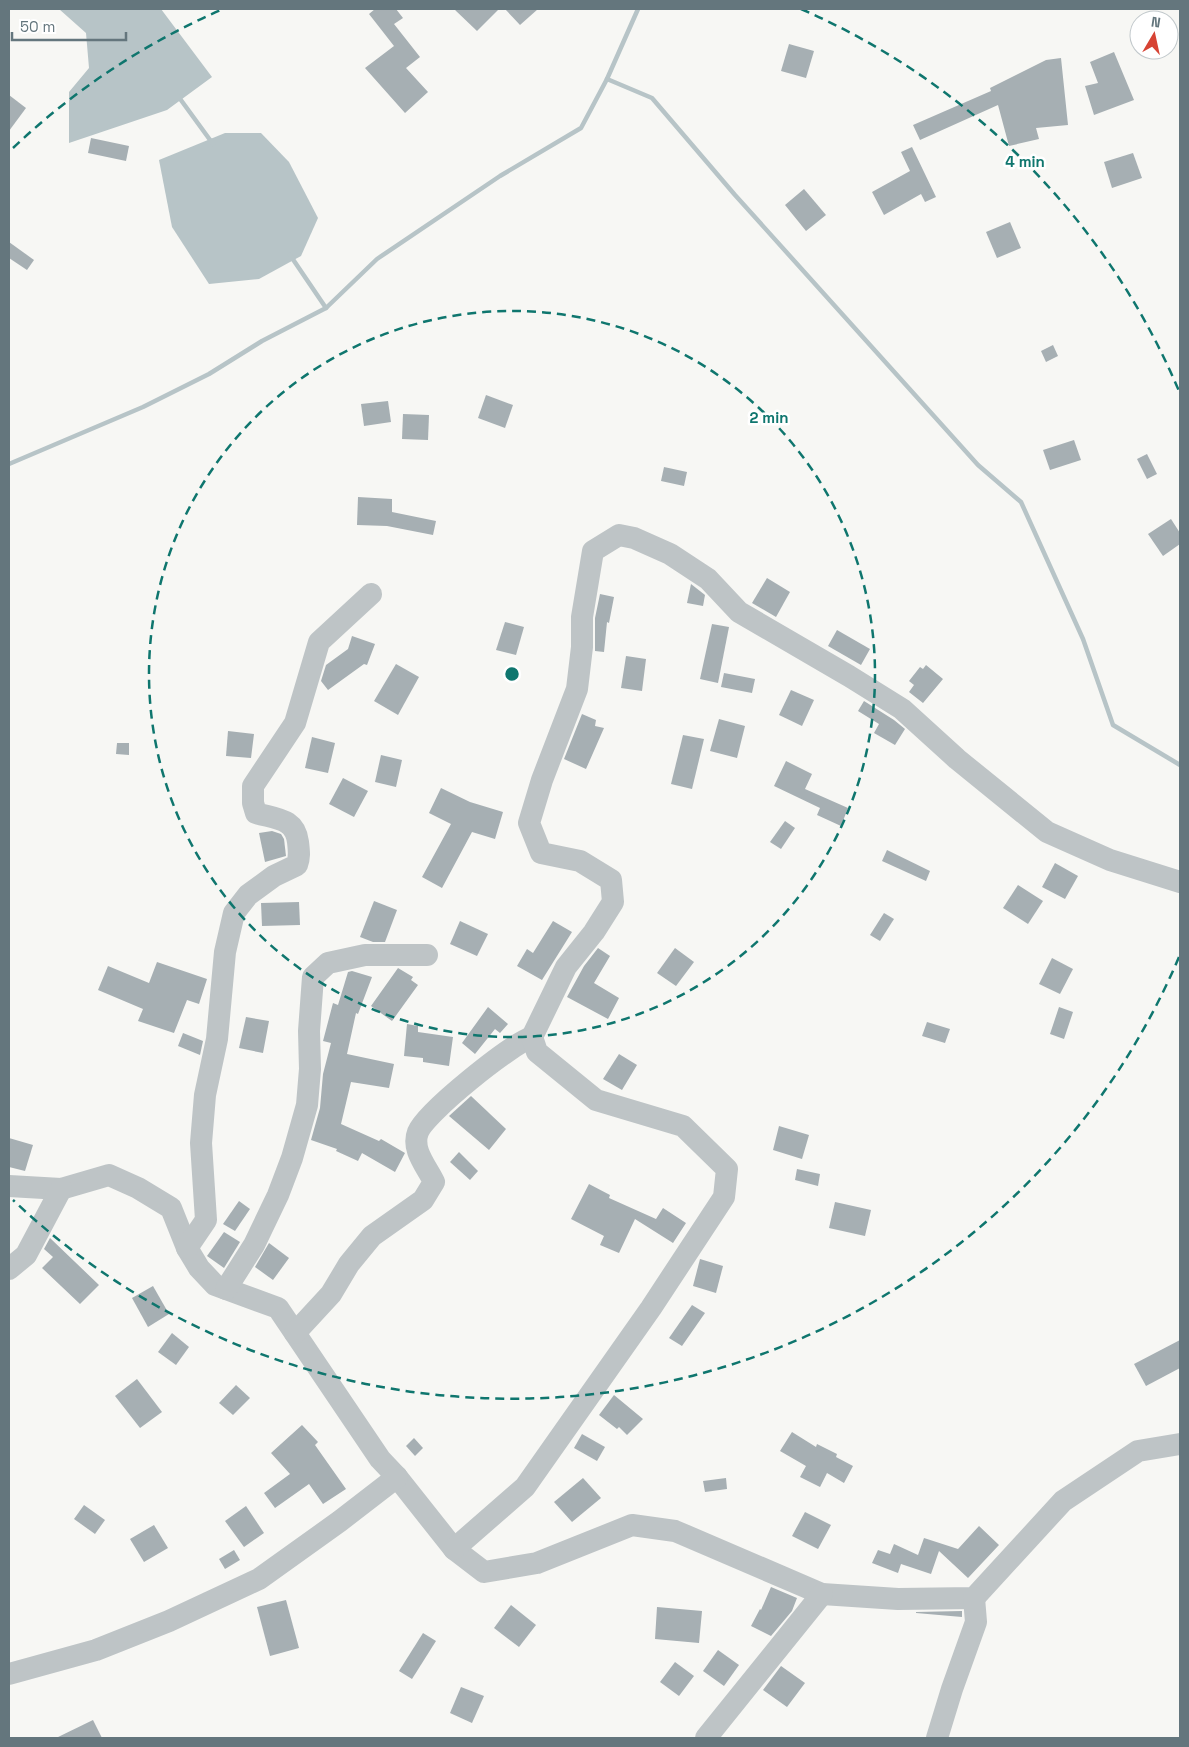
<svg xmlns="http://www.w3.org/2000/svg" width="1189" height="1747" font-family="'Space Grotesk',sans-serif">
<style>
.water{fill:#b7c4c7}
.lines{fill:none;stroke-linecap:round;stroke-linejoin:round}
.stream{stroke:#b7c4c7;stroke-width:4.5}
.building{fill:#a6afb3}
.minor{stroke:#bec4c6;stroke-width:22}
.ring{fill:none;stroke:#0f766e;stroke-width:2.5;stroke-dasharray:9 6}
.centre{fill:#0f766e;stroke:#fff;stroke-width:2.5}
.ring-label{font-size:15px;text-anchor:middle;font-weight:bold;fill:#0f766e;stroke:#fff;stroke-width:5;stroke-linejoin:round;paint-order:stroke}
</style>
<rect width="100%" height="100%" fill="#f7f7f4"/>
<g class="water">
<path d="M59 9H161L212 77 167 110 69 143V92L89 68 86 33Z"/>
<path d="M225 133H261L289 162 318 218 301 256 259 279 209 284 172 227 159 160Z"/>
</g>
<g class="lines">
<g class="stream">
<path d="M607 79 652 98 735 195 978 465 1021 502 1083 639 1113 725 1180 765"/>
<path d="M178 96 213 144"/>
<path d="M290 255 326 308"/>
<path d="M9 464 143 407 209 374 262 341 326 308 377 259 500 176 581 128 607 79 638 9"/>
</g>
</g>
<g class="building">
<path d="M375 9H396L403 18 394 24 420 57 406 68 428 92 405 113 365 68 394 46 369 14Z"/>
<path d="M454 9H499L477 31Z"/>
<path d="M505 9H538L520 25Z"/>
<path d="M789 44 814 51 806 78 781 71Z"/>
<path d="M1114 52 1134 100 1094 115 1085 86 1098 83 1090 62Z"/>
<path d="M1061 58 1068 125 1036 128 1039 139 1009 146 998 105 920 140 913 125 991 91 990 88 1046 60Z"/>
<path d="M9 95 26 108 9 131Z"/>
<path d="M91 138 129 146 126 161 88 153Z"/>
<path d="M912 147 936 197 925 202 921 194 884 215 872 192 910 171 901 152Z"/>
<path d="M1133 153 1142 178 1112 188 1104 162Z"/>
<path d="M804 189 826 215 806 231 785 205Z"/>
<path d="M1010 222 1021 248 997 258 986 232Z"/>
<path d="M9 242 34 260 27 270 9 258Z"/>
<path d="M1053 345 1058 356 1046 362 1041 351Z"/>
<path d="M486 395 513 405 505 428 478 418Z"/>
<path d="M388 401 391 422 364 426 361 404Z"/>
<path d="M403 414 429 415 428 440 402 439Z"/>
<path d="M1074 440 1081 460 1050 470 1043 450Z"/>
<path d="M1147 454 1157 474 1147 479 1137 459Z"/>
<path d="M664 467 687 472 684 486 661 481Z"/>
<path d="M358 497 392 499V512L436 521 433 535 387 526 357 525Z"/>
<path d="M1171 519 1180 533V544L1163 556 1148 534Z"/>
<path d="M767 578 790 592 776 617 752 603Z"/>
<path d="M691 584 705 595 703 606 687 603Z"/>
<path d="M600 594 614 597 609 623 607 622 604 652 595 651V618Z"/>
<path d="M505 622 524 627 516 655 496 650Z"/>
<path d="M712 624 729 627 718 683 700 679Z"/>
<path d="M837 630 870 649 861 665 828 646Z"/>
<path d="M352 636 375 644 367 665 364 664 328 690 321 681 326 665 348 649Z"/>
<path d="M626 656 646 659 642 691 621 688Z"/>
<path d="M396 664 419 677 398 715 374 701Z"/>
<path d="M926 665 943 679 923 703 909 692 914 685 909 681 920 667 923 669Z"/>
<path d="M724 673 755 679 752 693 721 687Z"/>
<path d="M791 690 814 700 802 726 779 715Z"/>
<path d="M864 701 894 720 905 729 895 745 874 733 879 724 858 711Z"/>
<path d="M582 714 596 720 595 726 604 728 586 769 564 759Z"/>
<path d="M719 719 745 726 737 758 710 751Z"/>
<path d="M228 731 254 734 251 758 226 756Z"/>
<path d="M683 735 704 739 692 789 671 784Z"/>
<path d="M312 737 335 743 328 773 305 768Z"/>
<path d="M117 743H129V755L116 754Z"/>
<path d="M381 755 402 760 396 787 375 782Z"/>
<path d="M786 761 812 774 805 789 848 808 841 826 817 815 820 808 774 786Z"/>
<path d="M343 778 368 791 354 817 329 804Z"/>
<path d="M441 788 470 802 503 812 495 839 472 832 442 888 422 877 451 824 429 813Z"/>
<path d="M785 821 795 828 781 849 770 842Z"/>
<path d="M272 831 281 834 284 839 286 856 265 862 259 833Z"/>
<path d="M887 850 930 871 926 881 882 861Z"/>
<path d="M1055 863 1078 876 1065 899 1042 887Z"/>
<path d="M1018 885 1043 901 1028 924 1003 908Z"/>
<path d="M374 901 397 910 385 942H373L360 937Z"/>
<path d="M299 902 300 925 262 926 261 903Z"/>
<path d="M884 913 894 919 880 941 870 935Z"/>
<path d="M460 921 488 934 477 956 450 944Z"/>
<path d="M553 921 572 932 542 980 517 966 527 949 533 953Z"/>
<path d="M598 948 610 956 594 983 619 998 608 1019 567 997 584 966Z"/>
<path d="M675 948 694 962 676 986 657 973Z"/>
<path d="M1052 958 1073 969 1060 994 1039 984Z"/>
<path d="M157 962 207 979 199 1004 187 1000 174 1033 138 1021 143 1009 98 990 108 966 149 983Z"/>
<path d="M398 968 413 977 411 980 418 985 392 1021 371 1006Z"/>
<path d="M352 971 372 977 358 1014 356 1013 347 1054 394 1064 389 1088 351 1082 341 1124 379 1141 381 1139 405 1153 395 1172 362 1153 358 1161 336 1151 337 1149 311 1140 320 1108 323 1074 331 1043 323 1041 333 1003 338 1005 348 972Z"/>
<path d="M488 1007 508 1024 500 1033 495 1029 475 1054 462 1043Z"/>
<path d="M1059 1007 1073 1012 1064 1039 1050 1034Z"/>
<path d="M246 1017 269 1021 263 1053 239 1048Z"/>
<path d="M927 1022 950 1029 945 1043 922 1036Z"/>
<path d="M407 1024 418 1026V1032L453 1037 449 1066 423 1062V1058L404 1056Z"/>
<path d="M183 1033 203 1041 200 1055 178 1046Z"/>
<path d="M619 1054 637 1065 622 1090 603 1079Z"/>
<path d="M471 1096 506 1129 489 1150 449 1116Z"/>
<path d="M779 1126 809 1135 802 1159 773 1150Z"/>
<path d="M9 1138 33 1145 25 1171 9 1167Z"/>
<path d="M459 1152 478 1171 470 1180 450 1162Z"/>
<path d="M797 1169 820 1174 818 1186 795 1180Z"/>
<path d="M589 1184 610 1195 609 1198 656 1219 663 1208 686 1223 673 1243 635 1219 619 1253 600 1245 604 1236 571 1219Z"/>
<path d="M239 1201 250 1209 235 1231 223 1224Z"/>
<path d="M835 1202 871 1210 865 1236 829 1228Z"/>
<path d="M224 1232 240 1242 224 1268 207 1256Z"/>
<path d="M50 1238 99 1285 80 1304 42 1268 53 1257 44 1249Z"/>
<path d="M269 1243 289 1258 273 1280 255 1267Z"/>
<path d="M700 1259 723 1266 716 1293 693 1286Z"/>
<path d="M153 1286 169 1314 148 1327 132 1298Z"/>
<path d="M692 1305 705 1313 682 1346 669 1338Z"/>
<path d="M172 1333 189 1347 176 1365 158 1352Z"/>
<path d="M1180 1340V1368L1146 1386 1134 1364Z"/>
<path d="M137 1379 162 1412 140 1428 115 1396Z"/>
<path d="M236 1385 250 1398 233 1415 219 1403Z"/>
<path d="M614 1395 643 1419 627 1435 619 1427 617 1429 599 1415Z"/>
<path d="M302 1425 318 1442 315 1445 346 1489 323 1504 309 1484 275 1508 264 1493 290 1474 271 1453Z"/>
<path d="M792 1432 816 1447 817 1444 837 1454 836 1457 853 1466 844 1483 827 1473 820 1487 800 1477 806 1466 780 1451Z"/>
<path d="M582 1434 605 1447 597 1461 574 1448Z"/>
<path d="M414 1438 423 1448 415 1456 406 1446Z"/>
<path d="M583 1478 601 1498 572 1522 554 1502Z"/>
<path d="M726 1478 727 1489 705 1492 703 1481Z"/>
<path d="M84 1505 105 1520 95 1534 74 1519Z"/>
<path d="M246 1506 264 1533 244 1547 225 1521Z"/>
<path d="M805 1512 831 1525 818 1549 792 1536Z"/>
<path d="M154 1525 168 1548 144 1562 130 1539Z"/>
<path d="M979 1526 999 1545 968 1578 939 1551 931 1574 901 1564 898 1573 872 1563 878 1550 890 1554 894 1544 918 1555 924 1538 958 1549Z"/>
<path d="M234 1550 240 1560 225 1569 219 1559Z"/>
<path d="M771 1587 797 1598 792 1611 771 1636 751 1626 760 1609 761 1610Z"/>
<path d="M286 1600 299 1648 270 1656 257 1607Z"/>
<path d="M511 1605 536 1625 519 1647 494 1628Z"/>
<path d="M657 1607 702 1611 699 1643 655 1639Z"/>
<path d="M962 1611V1617L916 1613V1612Z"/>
<path d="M423 1633 436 1641 412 1679 399 1671Z"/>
<path d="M718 1650 739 1665 724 1686 703 1671Z"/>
<path d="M675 1662 694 1676 679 1696 660 1682Z"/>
<path d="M781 1666 805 1683 787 1707 763 1690Z"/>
<path d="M461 1687 484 1696 472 1723 450 1713Z"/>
<path d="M93 1720 102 1738H56Z"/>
</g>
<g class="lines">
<g class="minor">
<path d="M9 1186 61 1189 109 1175 138 1188 171 1208 187 1248 199 1268 215 1285 278 1308 380 1459 397 1477 454 1549 484 1572 537 1563 632 1525 675 1531 822 1594 898 1599 974 1598 1063 1501 1138 1451 1180 1444"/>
<path d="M187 1248 206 1220 201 1143 205 1095 217 1039 225 952 234 913 248 895 274 876 297 865C300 857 299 851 298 842 295 818 276 819 256 813L253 803V786L295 723 319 642 371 594"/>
<path d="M9 1269 26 1255 61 1189"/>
<path d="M226 1289 254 1245 278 1195 292 1158 307 1105 310 1069 309 1031 313 977 328 963 365 955H427"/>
<path d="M295 1333 331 1294 349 1264 372 1236 423 1200 434 1182C427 1167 411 1150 418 1132 426 1112 510 1045 532 1037"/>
<path d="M454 1549 525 1487 651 1308 724 1197 727 1169 683 1126 596 1100 537 1052 532 1037 566 967 594 932 613 902 611 880 580 861 541 853 529 823 542 780 577 689 582 647V617L593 551 619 535 634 538 670 554 708 579 739 612 849 676 902 709 957 759 1047 832 1110 860 1180 882"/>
<path d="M9 1674 96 1650 169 1621 259 1579 340 1521 397 1477"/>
<path d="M706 1738 822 1594"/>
<path d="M937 1738 952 1689 976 1622 974 1598"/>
</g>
</g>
<g class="ring">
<circle cx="512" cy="674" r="363"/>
<path d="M1179 957A725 725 0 0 1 13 1200M13 148A725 725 0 0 1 223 9M801 9A725 725 0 0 1 1179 391"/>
</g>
<circle cx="512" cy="674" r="8" class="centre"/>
<g class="ring-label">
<text x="1025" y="167">4 min</text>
<text x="769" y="423">2 min</text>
</g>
<rect width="1189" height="1747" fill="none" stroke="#64767d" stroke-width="20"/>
<g transform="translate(1154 35) rotate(9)"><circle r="24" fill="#ffffff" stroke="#c1c8cb"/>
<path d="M0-4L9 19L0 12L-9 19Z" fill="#d74334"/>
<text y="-8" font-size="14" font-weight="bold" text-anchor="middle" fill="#64767d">N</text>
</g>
<path d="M12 32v8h114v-8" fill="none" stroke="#64767d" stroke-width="2.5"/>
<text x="20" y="32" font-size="15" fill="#64767d" stroke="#ffffff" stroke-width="4" paint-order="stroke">50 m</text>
</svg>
